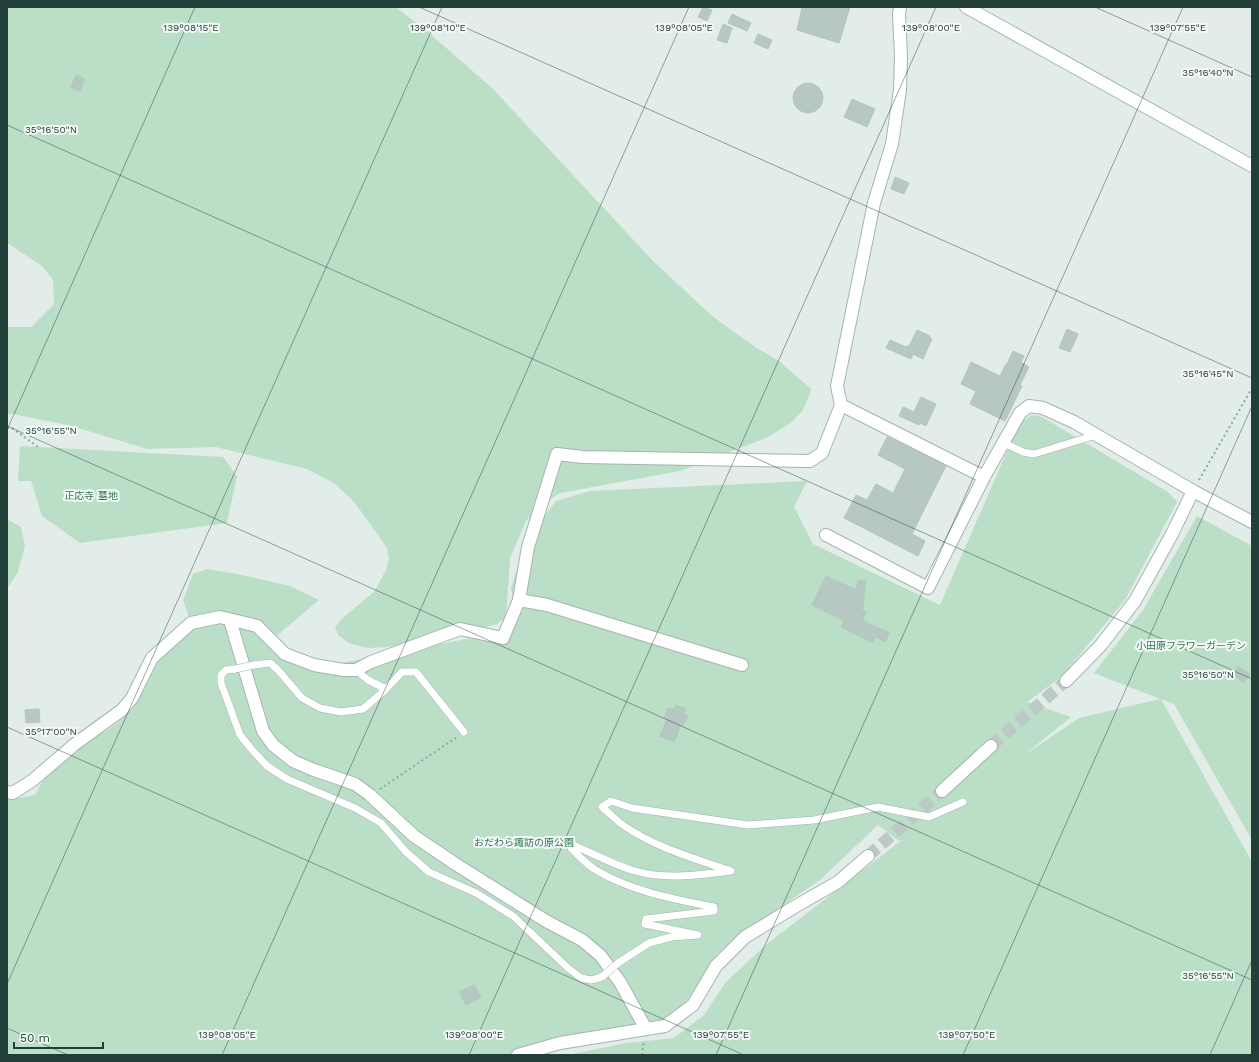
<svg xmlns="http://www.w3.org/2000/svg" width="1259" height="1062" font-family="'Work Sans','Noto Sans JP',sans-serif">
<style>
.green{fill:#bbdec6}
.building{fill:#b7c7c2;stroke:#b4c6c0}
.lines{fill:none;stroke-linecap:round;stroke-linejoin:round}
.tertiary-tunnel{stroke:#bcc9c5;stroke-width:12;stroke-dasharray:12 6;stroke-linecap:butt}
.service-casing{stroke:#a5b4b0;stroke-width:8}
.minor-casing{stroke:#a5b4b0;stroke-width:14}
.tertiary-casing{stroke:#a5b4b0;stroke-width:14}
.path{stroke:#82b0a5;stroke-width:2;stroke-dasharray:2 3;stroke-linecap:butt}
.service{stroke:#fff;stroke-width:7}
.minor{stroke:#fff;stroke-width:12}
.tertiary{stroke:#fff;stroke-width:12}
.service-bridge-casing{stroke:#a5b4b0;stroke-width:8;stroke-linecap:butt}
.service-bridge{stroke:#fff;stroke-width:7}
.ticks{fill:none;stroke:#223e38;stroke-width:1;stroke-opacity:0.45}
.labels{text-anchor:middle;stroke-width:4;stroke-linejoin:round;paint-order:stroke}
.park-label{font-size:10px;fill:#2c754c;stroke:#f3f9f6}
.ticks-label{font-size:10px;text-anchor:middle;fill:#223e38;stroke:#f3f9f6;stroke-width:4;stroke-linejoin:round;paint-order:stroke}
</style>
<rect width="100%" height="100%" fill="#e2ece8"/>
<g class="green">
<path d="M7 7H396L429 33 492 88 654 262 712 316 755 347 779 361 811 389 809 396 803 410 791 423 766 438 680 471 560 493 538 507 526 521 510 558 506 617 497 624 476 630 388 647 367 648 349 643 338 635 335 627 343 618 374 592 386 570 389 559 387 548 376 532 355 503 334 483 307 469 216 447 147 449 72 426 13 414H7V327H31L54 304 53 280 42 266 7 243Z"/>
<path d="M1031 415 1042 417 1168 492 1177 502 1125 600 1061 677 1027 702 1071 717 1023 756 1079 718 1160 699 1094 673 1143 610 1197 516 1252 546V840L1174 704 1161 699 1252 862V1055H568L626 1043 674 1038 704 1015 725 983 767 944 902 840 899 841 878 825 820 880 754 925 717 954 687 1001 665 1019 575 1047 517 1055H7V799L25 797 35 795 49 769 118 723 130 712 136 704 149 672 158 659 192 625 183 600 193 574 207 569 237 574 290 586 319 600 267 644 271 649 286 660 331 665 508 631 515 608 511 588 526 541 556 501 590 491 807 481 794 507 813 544 940 605 1019 424Z"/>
<path d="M20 446 223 457 237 476 227 523 80 543 42 516 31 481H18Z"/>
<path d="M7 519 21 527 25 546 18 572 7 589Z"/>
</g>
<g class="building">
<path d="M703 7 712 10 707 21 698 17Z"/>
<path d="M802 7H850L839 43 797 30Z"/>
<path d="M732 14 751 23 747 31 728 23Z"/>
<path d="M723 24 732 28 727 43 717 40Z"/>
<path d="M758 34 772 40 768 49 754 43Z"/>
<path d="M76 75 85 79 80 91 71 87Z"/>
<circle cx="808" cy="98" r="15"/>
<path d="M852 99 875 109 867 127 844 117Z"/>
<path d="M895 177 909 183 904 194 891 189Z"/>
<path d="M1067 329 1078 334 1070 352 1059 348Z"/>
<path d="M917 330 930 336 929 337 932 339 923 359 913 354 911 359 886 348 890 340 906 347 907 346H909Z"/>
<path d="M1013 351 1024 356 1021 362 1029 367 1020 385 1022 386 1005 421 970 404 976 391 961 384 971 362 1000 376 1006 364H1007Z"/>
<path d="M921 397 936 404 926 426 920 423 919 425 899 416 903 407 914 412Z"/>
<path d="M887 437 946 466 912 534 925 541 918 556 844 518 856 495 867 500 876 484 893 493 905 469 878 455Z"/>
<path d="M826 576 856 590 858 581 866 580 863 606 862 610 866 612 862 620 889 633 885 642 876 637 873 643 841 627 844 621 812 605Z"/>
<path d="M1238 667 1250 674 1244 683 1233 675Z"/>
<path d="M676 705 686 709 684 714 688 716 683 726 681 725 674 742 660 736 667 719 664 718 668 708 673 710Z"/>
<path d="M39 709 40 722 26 723 25 710Z"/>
<path d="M474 985 481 997 466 1005 459 992Z"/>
</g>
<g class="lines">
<g class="tertiary-tunnel">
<path d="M991 746 1066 681"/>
<path d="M868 856 942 791"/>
</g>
<defs>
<g id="service">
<path d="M1004 443 1023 452 1034 454 1096 435"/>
<path d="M254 665 270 663 278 670 302 698 320 708 341 712 363 709 384 691 402 672H416L464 732"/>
<path d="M235 669 226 670 221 675V683L240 735 253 751 267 766 287 779 355 808 381 823 406 852 429 872 476 893 513 916 568 968 581 978 591 980 599 978 603 976"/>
<path d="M356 670 368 680 386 689"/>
<path d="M618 963 649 943 671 937 698 935 645 924 646 919 714 911V907C673 899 630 891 594 869 585 863 578 855 571 848L573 845C594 854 614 865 635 871 667 880 699 875 731 871 693 858 653 847 620 823 614 818 608 812 602 807L611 801 632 808 748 825 814 820 878 807 929 817 963 802"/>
</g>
<g id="minor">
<path d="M966 7 1252 166"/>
<path d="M841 405 984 477"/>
<path d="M826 535 928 588 984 477 1020 413 1029 406 1043 408 1074 422 1193 491"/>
<path d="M519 600 528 547 557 454 583 457 810 461 822 453 841 405 837 386 874 203 892 144 900 90 901 56 899 14 900 7"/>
<path d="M230 620 263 731 273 745 293 761 314 770 355 784 370 795 414 836 454 863 546 921 582 940 600 955 620 982 646 1029"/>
<path d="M7 792 13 793 33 780 75 744 122 710 132 698 152 658 191 623 220 617 257 626 285 654 314 665 344 670H356L371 662 460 629 503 638 519 600 547 605 742 665"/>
</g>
<g id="tertiary">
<path d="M1066 681 1101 645 1135 601 1172 534 1193 491 1252 522"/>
<path d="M942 791 991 746"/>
<path d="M518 1055 560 1043 665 1026 693 1005 716 966 745 937 796 906 838 882 868 856"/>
</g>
</defs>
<use href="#service" class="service-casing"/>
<use href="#minor" class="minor-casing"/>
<use href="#tertiary" class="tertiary-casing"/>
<g class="path">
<path d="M7 428H12L38 447"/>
<path d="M1199 480 1252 388"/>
<path d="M380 789 457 737"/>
<path d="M7 904H8"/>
<path d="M642 1055 644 1040"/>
</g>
<use href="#service" class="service"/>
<use href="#minor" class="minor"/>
<use href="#tertiary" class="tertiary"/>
<defs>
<g id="service-bridge">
<path d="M235 669 254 665"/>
<path d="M603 976 618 963"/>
</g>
</defs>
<use href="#service-bridge" class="service-bridge-casing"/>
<use href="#service-bridge" class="service-bridge"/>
</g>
<path class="ticks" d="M419 7 1252 378M1095 7 1252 77M7 125 1252 679M7 426 1252 980M7 430 195 7M7 727 744 1055M7 984 442 7M7 1028 68 1055M222 1055 689 7M469 1055 936 7M716 1055 1183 7M963 1055 1252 406M1210 1055 1252 960"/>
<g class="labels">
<g class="park-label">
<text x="91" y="499">正応寺 墓地</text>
<text x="1191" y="649">小田原フラワーガーデン</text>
<text x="524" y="846">おだわら諏訪の原公園</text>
</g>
</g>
<g class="ticks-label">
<text x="684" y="31">139°08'05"E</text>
<text x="931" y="31">139°08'00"E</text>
<text x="1178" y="31">139°07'55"E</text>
<text x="191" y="31">139°08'15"E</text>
<text x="438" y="31">139°08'10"E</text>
<text x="1208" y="76">35°16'40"N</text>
<text x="51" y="133">35°16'50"N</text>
<text x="1208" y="377">35°16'45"N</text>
<text x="51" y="434">35°16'55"N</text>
<text x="1208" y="678">35°16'50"N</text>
<text x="51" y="735">35°17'00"N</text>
<text x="1208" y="979">35°16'55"N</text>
<text x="227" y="1038">139°08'05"E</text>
<text x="474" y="1038">139°08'00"E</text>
<text x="721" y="1038">139°07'55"E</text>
<text x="967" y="1038">139°07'50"E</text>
</g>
<rect width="1259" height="1062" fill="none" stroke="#223e38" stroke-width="16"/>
<path d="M14 1042v6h89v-6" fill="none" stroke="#223e38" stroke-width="2"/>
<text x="20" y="1042" font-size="12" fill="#223e38" stroke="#f3f9f6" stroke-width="3" paint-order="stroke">50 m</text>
</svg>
